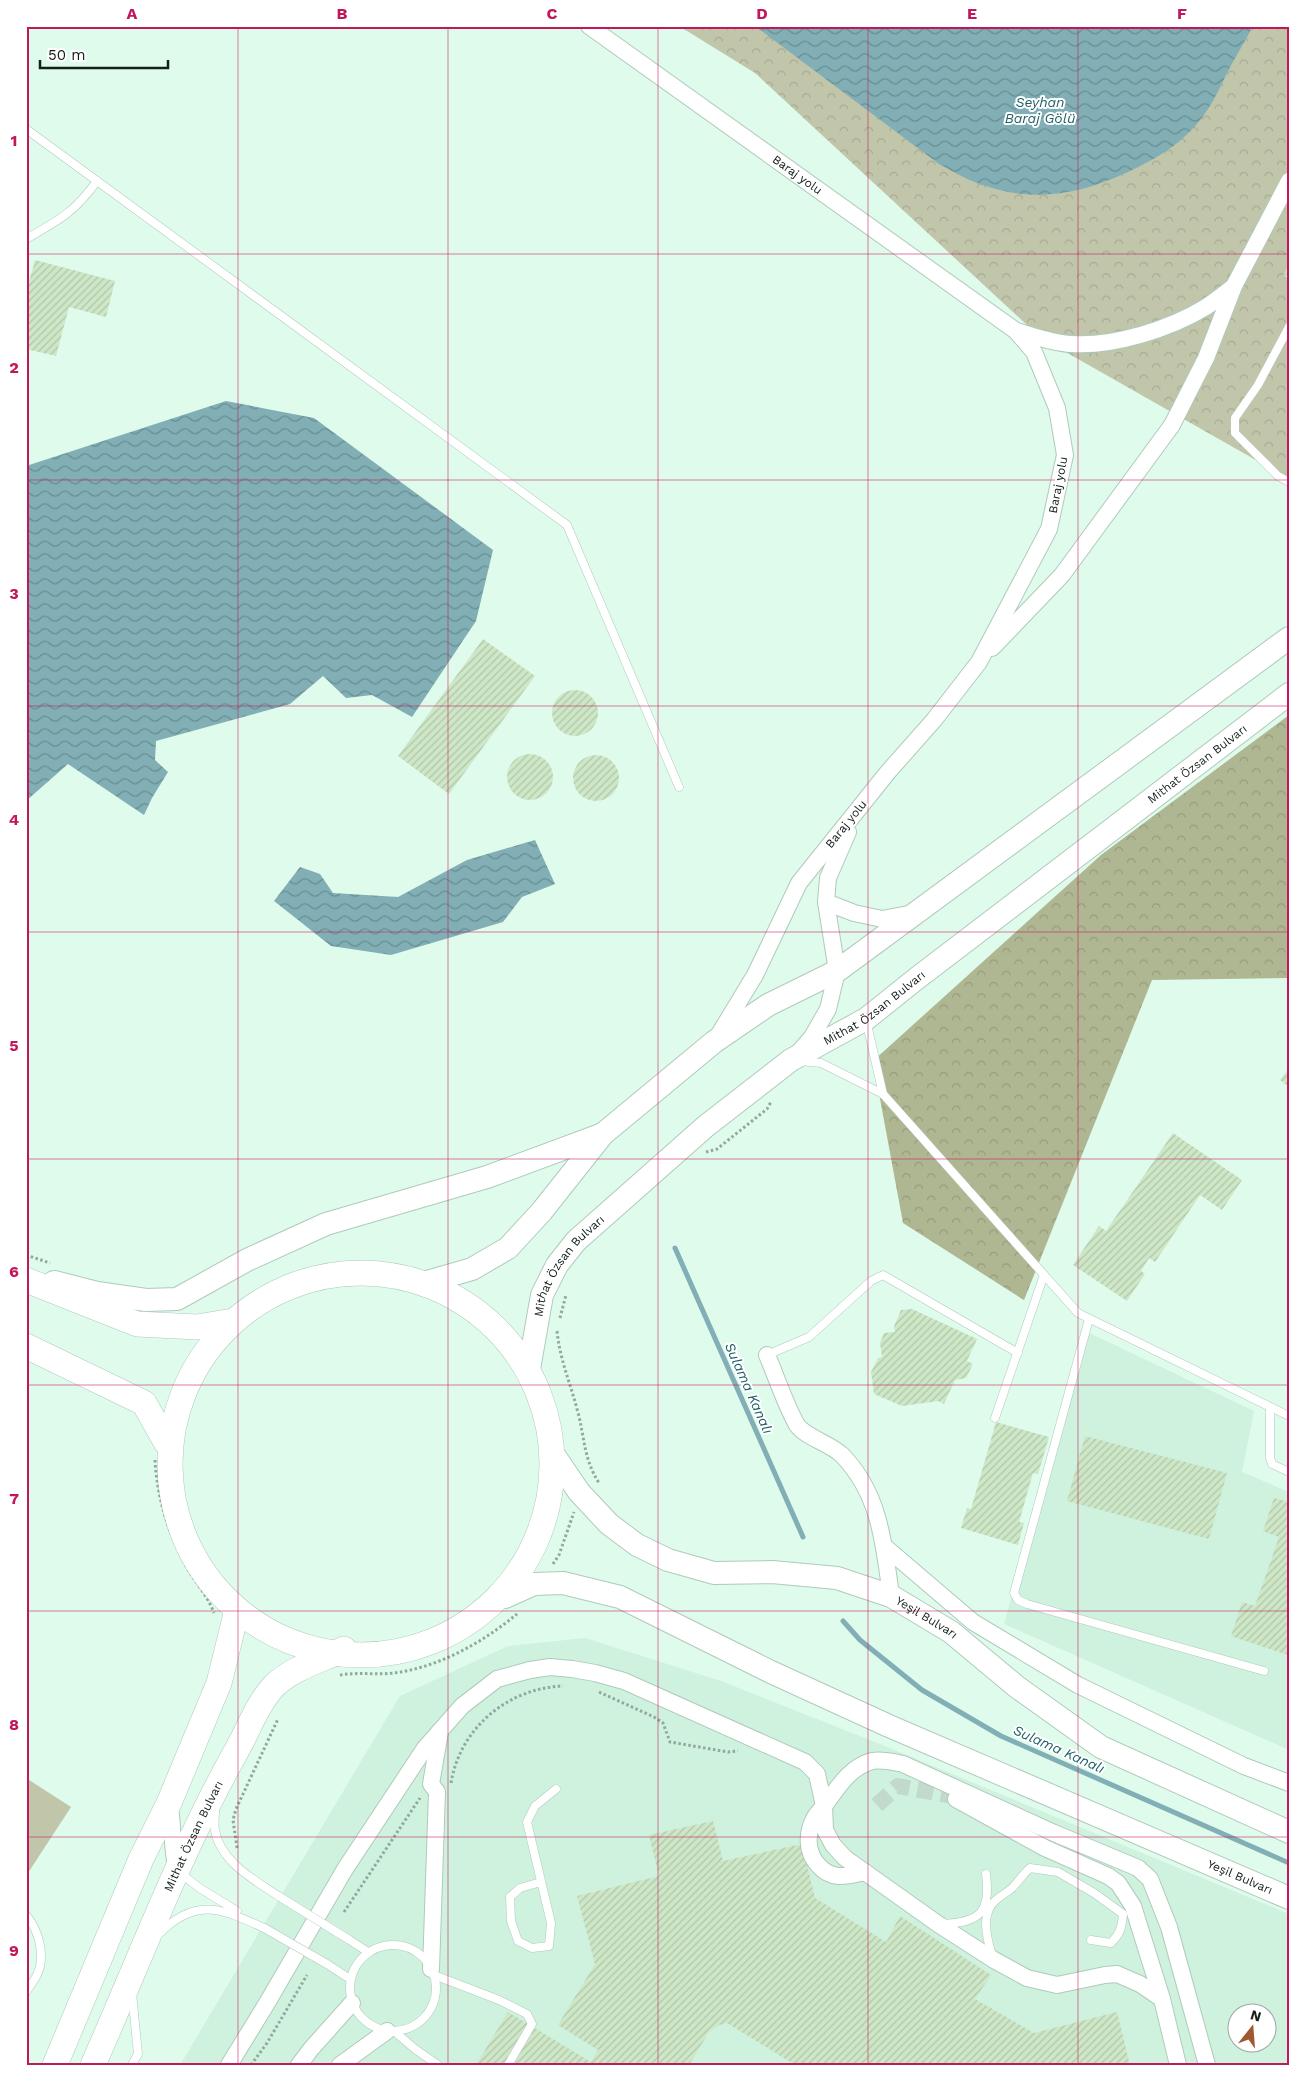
<svg xmlns="http://www.w3.org/2000/svg" width="1315" height="2091" font-family="'Work Sans',sans-serif">
<style>
.built{fill:#cef2de;fill-rule:evenodd}
.forest{fill:url(#forest-crowns)}
.park{fill:url(#park-crowns)}
.pitch{fill:#c1c6ab}
.water{fill:url(#water-waves)}
.lines{fill:none;stroke-linecap:round;stroke-linejoin:round}
.stream{stroke:#81afb5;stroke-width:5}
.building{fill:url(#building-hatch)}
.street-tunnel{stroke:#c1dacc;stroke-width:16;stroke-dasharray:16 8;stroke-linecap:butt}
.lane-casing{stroke:#afcabb;stroke-width:9}
.street-casing{stroke:#afcabb;stroke-width:18}
.secondary-casing{stroke:#afcabb;stroke-width:24}
.primary-casing{stroke:#afcabb;stroke-width:26}
.path{stroke:#92a89c;stroke-width:3;stroke-dasharray:2.5 2.5;stroke-linecap:butt}
.lane{stroke:#fff;stroke-width:8}
.street{stroke:#fff;stroke-width:16}
.secondary{stroke:#fff;stroke-width:22}
.primary{stroke:#fff;stroke-width:25}
.lane-bridge-casing{stroke:#afcabb;stroke-width:9;stroke-linecap:butt}
.lane-bridge{stroke:#fff;stroke-width:8}
.grid{fill:none;stroke:#c2185b;stroke-width:1;stroke-opacity:0.55}
.labels{text-anchor:middle;stroke-width:4;stroke-linejoin:round;paint-order:stroke}
.street-label{font-size:12px;fill:#15201a;stroke:#fff}
.water-label{font-size:14px;font-style:italic;fill:#1e5e65;stroke:#fff}
.neatline{fill:none;stroke:#c2185b;stroke-width:2}
.grid-label{font-size:16px;text-anchor:middle;font-weight:bold;fill:#c2185b}
</style>
<defs>
<pattern id="forest-crowns" width="20" height="18" patternUnits="userSpaceOnUse" patternTransform="scale(1.25)"><rect width="20" height="18" fill="#afb692"/><path d="M2 6a3 3 0 1 1 6 0M12 15a3 3 0 1 1 6 0" fill="none" stroke="#969c7d"/></pattern>
<pattern id="park-crowns" width="20" height="18" patternUnits="userSpaceOnUse" patternTransform="scale(1.25)"><rect width="20" height="18" fill="#c1c6ab"/><path d="M2 6a3 3 0 1 1 6 0M12 15a3 3 0 1 1 6 0" fill="none" stroke="#a5aa93"/></pattern>
<pattern id="water-waves" width="16" height="10" patternUnits="userSpaceOnUse" patternTransform="scale(1.25)"><rect width="16" height="10" fill="#81afb5"/><path d="M0 5q4-4 8 0t8 0" fill="none" stroke="#688e92"/></pattern>
<pattern id="building-hatch" width="6" height="6" patternUnits="userSpaceOnUse" patternTransform="scale(1.25)"><rect width="6" height="6" fill="#cee7c7"/><path d="M-1 1l2-2M0 6l6-6M5 7l2-2" fill="none" stroke="#b0c6aa"/></pattern>
</defs>
<rect width="100%" height="100%" fill="#dffbec"/>
<g class="built">
<path d="M1085 1331 1254 1411 1242 1472 1289 1492V1750L1004 1624Z"/>
<path d="M585 1638 721 1681 885 1746 1289 1914V2065H180L400 1696 508 1646ZM1238 2014H1268V2044H1238Z"/>
</g>
<path class="forest" d="M1289 715V978L1152 980 1024 1300 903 1223 873 1061 1101 855Z"/>
<path class="park" d="M679 26H1289V479L1041 338 755 73Z"/>
<path class="pitch" d="M26 1778 71 1807 26 1876Z"/>
<g class="water">
<path d="M755 26H1253C1245 42 1235 57 1227 73 1218 92 1210 109 1196 125 1177 147 1153 160 1128 172 1060 204 1004 203 939 164Z"/>
<path d="M226 401 314 418 493 550 476 621 412 717 372 695 346 698 323 676 290 704 156 741 155 760 168 772 152 798 144 815 68 764 26 801V466Z"/>
<path d="M535 840 555 884 522 897 503 922 391 955 331 946 274 901 300 867 320 874 333 893 398 897 467 860Z"/>
</g>
<g class="lines">
<g class="stream">
<path d="M675 1248 803 1537"/>
<path d="M843 1621 860 1640 922 1690 1001 1736 1289 1863"/>
</g>
</g>
<g class="building">
<path d="M35 260 115 281 106 317 69 307 56 356 26 349V293Z"/>
<path d="M1287 269 1289 270V279L1283 276Z"/>
<path d="M483 639 535 676 449 794 398 756Z"/>
<circle cx="575" cy="713" r="23"/>
<circle cx="530" cy="777" r="23"/>
<circle cx="596" cy="778" r="23"/>
<path d="M1289 1068V1087L1280 1080Z"/>
<path d="M1173 1133 1242 1180 1222 1210 1200 1195 1155 1262 1149 1258 1141 1271 1145 1274 1127 1301 1073 1265 1099 1226 1106 1231Z"/>
<path d="M912 1309 977 1339 967 1361 973 1364 966 1378 955 1380 944 1404 938 1401 902 1406 874 1394 871 1372 878 1358 882 1357 880 1343 884 1333 895 1332 894 1326 901 1310Z"/>
<path d="M996 1422 1049 1437 1038 1474 1033 1473 1019 1522 1024 1523 1018 1545 961 1528 967 1508 971 1509Z"/>
<path d="M1085 1436 1227 1473 1209 1539 1067 1501Z"/>
<path d="M1274 1498 1289 1502 1288 1655 1231 1636 1242 1602 1255 1606 1279 1537 1263 1531Z"/>
<path d="M713 1821 723 1861 802 1844 815 1898 886 1942 900 1916 991 1975 975 1999 1034 2033 1117 2012 1130 2065H795L727 2023 719 2025 709 2032 689 2065H476L508 2012 591 2062 598 2050 558 2025 595 1964 577 1896 659 1876 649 1835Z"/>
</g>
<g class="lines">
<path class="street-tunnel" d="M877 1805 898 1786 952 1796"/>
<defs>
<g id="lane">
<path d="M26 129 567 525 679 787"/>
<path d="M26 239C59 220 74 213 97 181"/>
<path d="M1289 327 1258 385 1235 418V433L1278 476 1289 482"/>
<path d="M866 1020 883 1094"/>
<path d="M801 1061 821 1063 883 1094 1078 1313 1289 1416"/>
<path d="M1089 1319 1014 1593 1018 1600 1027 1604 1264 1671"/>
<path d="M767 1355 809 1337 871 1281 883 1275 1018 1353"/>
<path d="M1270 1408V1458L1272 1464 1289 1472"/>
<path d="M995 1418 1044 1275"/>
<path d="M215 1810C215 1816 214 1824 215 1830 220 1862 256 1881 280 1897"/>
<path d="M180 1873 201 1889 237 1911"/>
<path d="M541 1882 520 1888 510 1897 511 1921 518 1941 532 1948 549 1946 551 1923 527 1822 535 1806 556 1789"/>
<path d="M26 1915C39 1930 46 1957 37 1975 34 1981 30 1986 26 1992"/>
<path d="M943 1924C980 1922 991 1913 986 1874"/>
<path d="M158 1935C196 1895 223 1909 266 1929"/>
<path d="M348 1939 368 1952"/>
<circle cx="393" cy="1988" r="43"/>
<path d="M992 1956C987 1939 980 1913 996 1900 1001 1895 1007 1893 1012 1888 1018 1882 1023 1874 1030 1868L1058 1872 1094 1893 1123 1914C1122 1927 1120 1934 1111 1943L1091 1940"/>
<path d="M327 1964 350 1979"/>
<path d="M434 1975 499 2000 527 2014 532 2024 508 2065"/>
<path d="M395 2032 415 2049 438 2065"/>
<path d="M132 2065 138 2054 132 1993"/>
</g>
<g id="street">
<path id="s1" d="M589 26 1016 331 1034 352 1057 408 1065 455 1049 529 979 662 934 720 888 772 799 883 755 975 718 1036"/>
<path d="M1016 331C1034 336 1052 343 1071 344 1113 347 1170 329 1206 307 1215 301 1224 294 1233 287"/>
<path d="M992 648 1062 575 1172 425 1206 358 1234 286 1289 181"/>
<path d="M826 902 854 913 882 919 914 913"/>
<path d="M799 1052 812 1037 828 1009 837 971 826 902 828 878 848 832"/>
<path d="M767 1355C776 1376 786 1406 797 1425 805 1437 831 1444 842 1455 880 1494 884 1544 891 1596"/>
<path d="M884 1546 973 1622 1078 1685 1244 1766 1289 1783"/>
<path d="M956 1799 1045 1848 1108 1876 1118 1883 1133 1906 1162 1999"/>
<path d="M169 1803C174 1826 171 1848 177 1870"/>
<path d="M865 1872C847 1876 833 1881 819 1866 806 1853 806 1833 815 1817 818 1812 822 1809 825 1805 838 1787 850 1767 872 1761 883 1759 893 1762 903 1764L1054 1833 1138 1868 1150 1879 1169 1927 1207 2065"/>
<path d="M431 1969 437 1792 431 1784 440 1732"/>
<path d="M229 2065 267 2003 345 1869 425 1748 462 1706 497 1679 530 1670 550 1667 572 1669 595 1673 624 1681 805 1762 817 1774 824 1806 825 1830 833 1845 845 1858 938 1924 994 1960 1027 1978 1057 1985 1105 1975 1117 1974 1140 1984 1162 1999 1178 2065"/>
<path d="M299 2065 311 2049 352 2003"/>
<path d="M340 2065 387 2031"/>
</g>
<g id="secondary">
<path d="M54 1282 97 1293 146 1300 177 1299 247 1260 326 1224 487 1177 603 1134"/>
<path d="M427 1282 472 1269 508 1248 542 1211 603 1134 714 1042 768 1005 837 971 1289 638"/>
<path id="s2" d="M529 1369 542 1295 557 1265 576 1241 706 1126 791 1060 866 1019 916 979 1289 694"/>
<path id="s3" d="M556 1458 579 1492 609 1524 637 1545 668 1560 714 1573 772 1572 837 1578 891 1596 951 1632 1017 1687 1101 1747 1289 1832"/>
<path id="s4" d="M505 1597 534 1584 563 1583 620 1597 771 1672 889 1726 1289 1898"/>
</g>
<g id="primary">
<circle cx="361" cy="1464" r="191"/>
<path d="M26 1280 137 1324 197 1327 233 1321"/>
<path d="M26 1346 144 1403 166 1442"/>
<path d="M55 2065 141 1859 169 1803 219 1683 237 1610"/>
<path id="s5" d="M93 2065C140 1959 181 1849 238 1748 249 1728 258 1703 274 1686 292 1668 322 1660 344 1649"/>
</g>
</defs>
<use href="#lane" class="lane-casing"/>
<use href="#street" class="street-casing"/>
<use href="#secondary" class="secondary-casing"/>
<use href="#primary" class="primary-casing"/>
<g class="path">
<path d="M706 1152 717 1149 767 1109 771 1102"/>
<path d="M26 1255 50 1263"/>
<path d="M560 1318 566 1295"/>
<path d="M557 1331C560 1360 570 1382 577 1409 585 1437 583 1458 599 1483"/>
<path d="M155 1460C157 1500 170 1538 190 1573 198 1585 209 1599 214 1613"/>
<path d="M553 1564 559 1555 574 1512"/>
<path d="M340 1675C358 1672 376 1675 394 1673 439 1667 482 1643 517 1614"/>
<path d="M599 1692 654 1717 663 1723 670 1742 728 1752 738 1751"/>
<path d="M451 1783C460 1728 508 1688 563 1686"/>
<path d="M237 1848 233 1820 236 1809 278 1719"/>
<path d="M344 1912 420 1798"/>
<path d="M251 2065 267 2043 307 1975"/>
</g>
<use href="#lane" class="lane"/>
<use href="#street" class="street"/>
<use href="#secondary" class="secondary"/>
<use href="#primary" class="primary"/>
<defs>
<g id="lane-bridge">
<path d="M280 1897 348 1939"/>
<path d="M266 1929 327 1964"/>
</g>
</defs>
<use href="#lane-bridge" class="lane-bridge-casing"/>
<use href="#lane-bridge" class="lane-bridge"/>
</g>
<path class="grid" d="M238 26V2065M448 26V2065M658 26V2065M868 26V2065M1078 26V2065M26 254H1289M26 480H1289M26 706H1289M26 932H1289M26 1159H1289M26 1385H1289M26 1611H1289M26 1837H1289"/>
<g class="labels">
<g class="street-label">
<text dy="4" stroke="none"><textPath href="#s1" startOffset="256">Baraj yolu</textPath></text>
<text transform="translate(1058 485) rotate(-79)" y="4">Baraj yolu</text>
<text dy="4" stroke="none"><textPath href="#s2" startOffset="924">Mithat Özsan Bulvarı</textPath></text>
<text transform="translate(846 824) rotate(-51)" y="4">Baraj yolu</text>
<text dy="4" stroke="none"><textPath href="#s2" startOffset="519">Mithat Özsan Bulvarı</textPath></text>
<text dy="4" stroke="none"><textPath href="#s2" startOffset="114">Mithat Özsan Bulvarı</textPath></text>
<text dy="4" stroke="none"><textPath href="#s3" startOffset="424">Yeşil Bulvarı</textPath></text>
<text dy="4" stroke="none"><textPath href="#s5" startOffset="250">Mithat Özsan Bulvarı</textPath></text>
<text dy="4" stroke="none"><textPath href="#s4" startOffset="800">Yeşil Bulvarı</textPath></text>
</g>
<g class="water-label">
<text x="1040" y="107">Seyhan<tspan x="1040" dy="16">Baraj Gölü</tspan></text>
<text transform="translate(749 1388) rotate(66)" y="5">Sulama Kanalı</text>
<text transform="translate(1059 1749) rotate(24)" y="5">Sulama Kanalı</text>
</g>
</g>
<rect width="1315" height="2091" fill="none" stroke="#ffffff" stroke-width="55"/>
<g transform="translate(1252 2028) rotate(17)"><circle r="24" fill="#ffffff" stroke="#a1a6a3"/>
<path d="M0-4L9 19L0 12L-9 19Z" fill="#9f592e"/>
<text y="-8" font-size="14" font-weight="bold" text-anchor="middle" fill="#15201a">N</text>
</g>
<path d="M40 60v8h128v-8" fill="none" stroke="#15201a" stroke-width="2.5"/>
<text x="48" y="60" font-size="15" fill="#15201a" stroke="#ffffff" stroke-width="4" paint-order="stroke">50 m</text>
<rect x="28" y="28" width="1260" height="2036" class="neatline"/>
<g class="grid-label">
<text x="132" y="19">A</text>
<text x="342" y="19">B</text>
<text x="552" y="19">C</text>
<text x="762" y="19">D</text>
<text x="972" y="19">E</text>
<text x="1182" y="19">F</text>
<text x="14" y="146">1</text>
<text x="14" y="373">2</text>
<text x="14" y="599">3</text>
<text x="14" y="825">4</text>
<text x="14" y="1051">5</text>
<text x="14" y="1277">6</text>
<text x="14" y="1504">7</text>
<text x="14" y="1730">8</text>
<text x="14" y="1956">9</text>
</g>
</svg>
